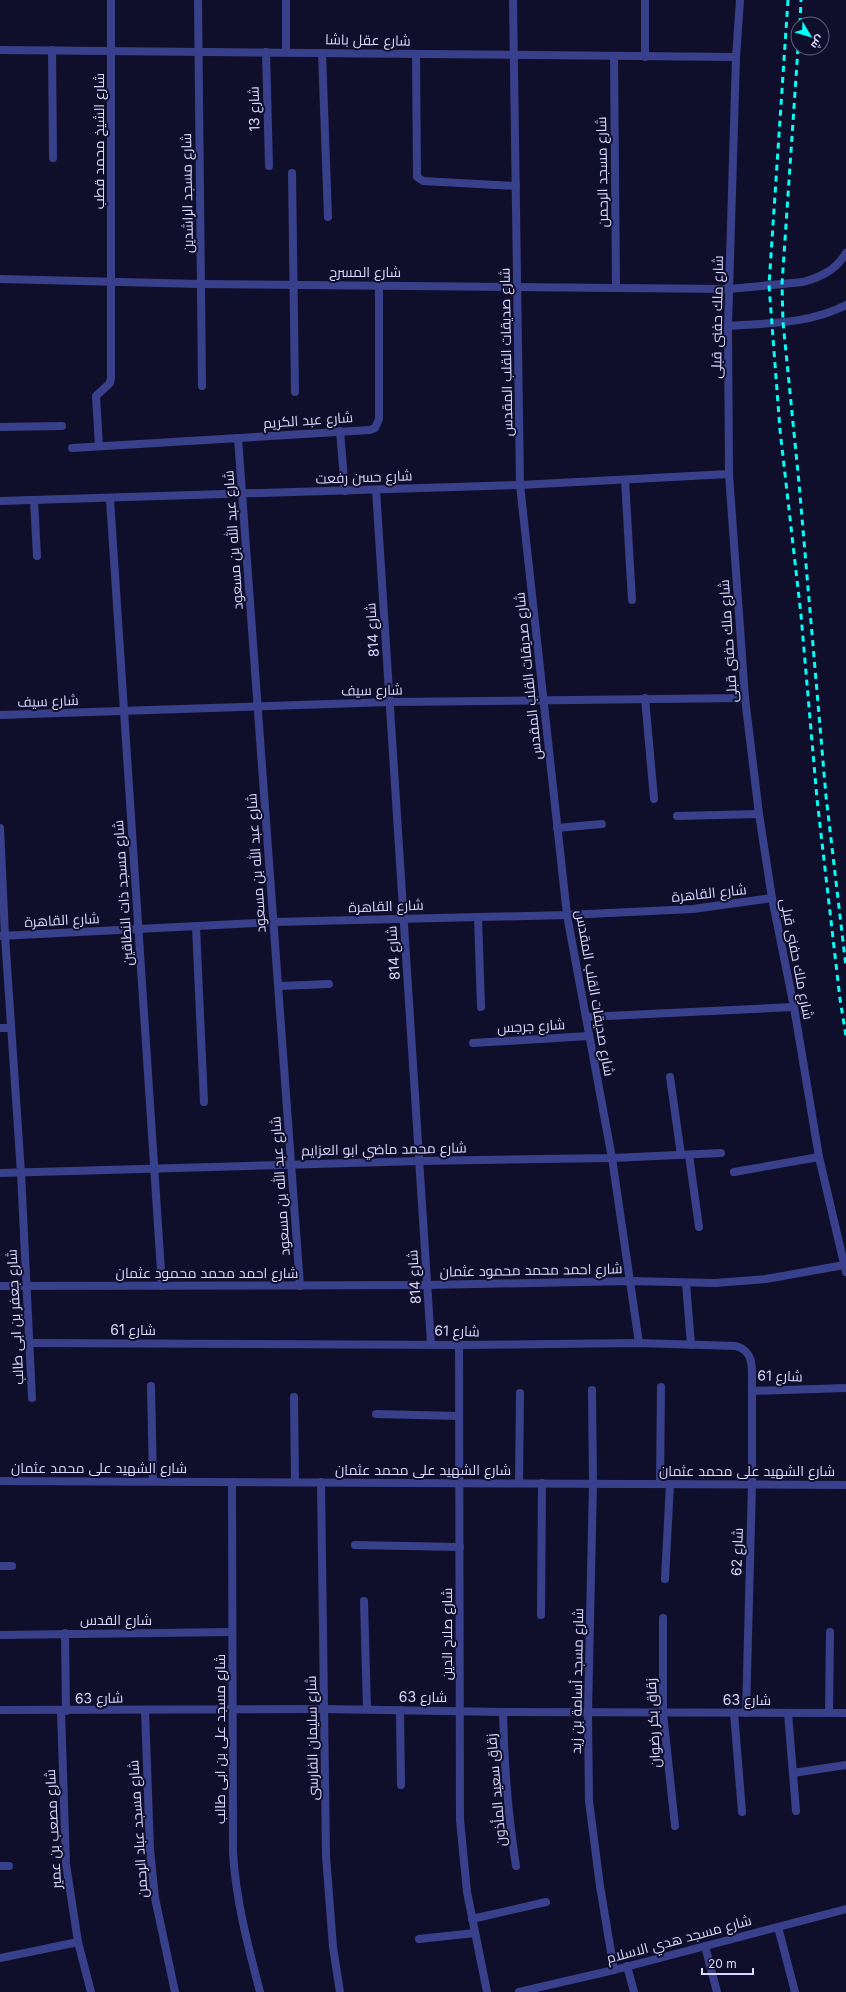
<svg xmlns="http://www.w3.org/2000/svg" width="846" height="1992" font-family="Inter,Cairo,sans-serif">
<style>
.lines{fill:none;stroke-linecap:round;stroke-linejoin:round}
.minor{stroke:#38408c;stroke-width:8}
.tertiary{stroke:#38408c;stroke-width:8}
.rail{stroke:#05fff7;stroke-width:3;stroke-dasharray:6 5;stroke-linecap:butt}
.labels{text-anchor:middle;stroke-width:4;stroke-linejoin:round;paint-order:stroke}
.street-label{font-size:14px;fill:#d9d9ff;stroke:#100f2b}
</style>
<rect width="100%" height="100%" fill="#100f2b"/>
<g class="lines">
<g class="minor">
<path d="M198 0 202 386"/>
<path d="M286 0V52"/>
<path d="M513 0 520 485 567 915 612 1158 639 1343"/>
<path d="M645 0V57"/>
<path d="M0 50 736 57"/>
<path d="M52 50 53 158"/>
<path d="M266 52 269 166"/>
<path d="M322 53 328 217"/>
<path d="M416 54 417 177 423 181 516 186"/>
<path d="M614 56 616 288"/>
<path d="M292 173 295 392"/>
<path d="M0 279 201 284 729 289"/>
<path d="M0 427 62 426"/>
<path d="M340 431 345 491"/>
<path d="M238 438 300 1286"/>
<path d="M99 446 96 396 110 383 111 378V0"/>
<path d="M72 448 370 430 375 428 379 419V285"/>
<path d="M625 480 632 600"/>
<path d="M376 490 431 1344"/>
<path d="M110 499 162 1286"/>
<path d="M34 500 37 556"/>
<path d="M0 501 520 485 729 474"/>
<path d="M645 698 654 799"/>
<path d="M0 715 390 702 745 698"/>
<path d="M677 816 759 814"/>
<path d="M0 828 5 936 21 1173 32 1398"/>
<path d="M557 828 602 824"/>
<path d="M478 917 481 1007"/>
<path d="M196 927 204 1102"/>
<path d="M279 986 329 984"/>
<path d="M586 1017 794 1007"/>
<path d="M0 1028H11"/>
<path d="M473 1043 589 1036"/>
<path d="M670 1077 681 1155"/>
<path d="M689 1155 699 1227"/>
<path d="M734 1172 819 1157"/>
<path d="M0 1173 419 1161 612 1158 721 1153"/>
<path d="M686 1283 691 1345"/>
<path d="M0 1286 427 1285 630 1281 715 1283 766 1279 844 1265"/>
<path d="M29 1343 459 1345 639 1343 736 1346C757 1352 751 1374 752 1391L846 1388"/>
<path d="M459 1345 460 1820 467 1892 487 1992"/>
<path d="M151 1386 153 1481"/>
<path d="M592 1390 593 1483 588 1713 589 1801 600 1886 614 1970"/>
<path d="M294 1397 295 1482"/>
<path d="M376 1414 459 1416"/>
<path d="M0 1481 846 1485"/>
<path d="M232 1482 233 1853C236 1901 248 1946 260 1992"/>
<path d="M321 1482 326 1856 333 1947 340 1992"/>
<path d="M519 1483 520 1393"/>
<path d="M660 1484 661 1387"/>
<path d="M355 1545 460 1547"/>
<path d="M0 1566H12"/>
<path d="M665 1579 670 1484"/>
<path d="M364 1601 367 1709"/>
<path d="M541 1615 542 1483"/>
<path d="M663 1618V1713L675 1826"/>
<path d="M65 1633 66 1711"/>
<path d="M0 1635 232 1632"/>
<path d="M0 1710 324 1709 503 1712 846 1713"/>
<path d="M145 1710 150 1850 155 1898 175 1992"/>
<path d="M400 1710 401 1785"/>
<path d="M61 1711 66 1864 78 1942 91 1992"/>
<path d="M503 1712C504 1764 508 1815 516 1866"/>
<path d="M734 1713 742 1812"/>
<path d="M746 1713 752 1485V1391"/>
<path d="M788 1713 796 1811"/>
<path d="M829 1713 830 1632"/>
<path d="M793 1773 846 1765"/>
<path d="M0 1866H9"/>
<path d="M472 1919 546 1902"/>
<path d="M778 1927 795 1992"/>
<path d="M419 1939 475 1933"/>
<path d="M705 1946 717 1992"/>
<path d="M0 1958 78 1942"/>
<path d="M627 1966 634 1992"/>
<path d="M519 1992 614 1970 846 1909"/>
</g>
<g class="tertiary">
<path d="M740 0 736 57 728 326 729 474 745 698 759 814 772 898 794 1007 819 1157 846 1272"/>
<path d="M729 289 803 282C821 277 836 270 846 253"/>
<path d="M728 326C769 323 809 324 846 305"/>
<path d="M0 936 274 922 567 915 693 909 772 898"/>
</g>
<g class="rail">
<path d="M788 0 769 285 780 430 801 615 817 799 840 999 846 1036"/>
<path d="M800 24 801 0"/>
<path d="M798 48 782 284 783 322 799 483 826 796 846 967"/>
</g>
</g>
<g class="labels">
<g class="street-label">
<text transform="translate(368 40) rotate(1)" y="5">شارع عقل باشا</text>
<text transform="translate(254 109) rotate(-91)" y="5">شارع 13</text>
<text transform="translate(99 141) rotate(-90)" y="5">شارع الشيخ محمد قطب</text>
<text transform="translate(602 172) rotate(-91)" y="5">شارع مسجد الرحمن</text>
<text transform="translate(187 193) rotate(-91)" y="5">شارع مسجد الراشدين</text>
<text x="365" y="277">شارع المسرح</text>
<text transform="translate(717 317) rotate(-89)" y="5">شارع ملك حفنى قبلى</text>
<text transform="translate(506 352) rotate(-91)" y="5">شارع صديقات القلب المقدس</text>
<text transform="translate(308 420) rotate(-4)" y="5">شارع عبد الكريم</text>
<text transform="translate(364 477) rotate(-2)" y="5">شارع حسن رفعت</text>
<text transform="translate(233 540) rotate(-94)" y="5">شارع عبد الله بن مسعود</text>
<text transform="translate(372 630) rotate(-94)" y="5">شارع 814</text>
<text transform="translate(728 641) rotate(-94)" y="5">شارع ملك حفنى قبلى</text>
<text transform="translate(528 676) rotate(-96)" y="5">شارع صديقات القلب المقدس</text>
<text transform="translate(372 690) rotate(-1)" y="5">شارع سيف</text>
<text transform="translate(48 701) rotate(-2)" y="5">شارع سيف</text>
<text transform="translate(256 863) rotate(-94)" y="5">شارع عبد الله بن مسعود</text>
<text transform="translate(123 893) rotate(-94)" y="5">شارع مسجد ذات النطاقين</text>
<text transform="translate(709 893) rotate(-6)" y="5">شارع القاهرة</text>
<text transform="translate(386 906) rotate(-2)" y="5">شارع القاهرة</text>
<text transform="translate(62 920) rotate(-3)" y="5">شارع القاهرة</text>
<text transform="translate(393 953) rotate(-94)" y="5">شارع 814</text>
<text transform="translate(797 959) rotate(79)" y="5">شارع ملك حفنى قبلى</text>
<text transform="translate(595 993) rotate(80)" y="5">شارع صديقات القلب المقدس</text>
<text transform="translate(531 1026) rotate(-3)" y="5">شارع جرجس</text>
<text transform="translate(384 1149) rotate(-1)" y="5">شارع محمد ماضي ابو العزايم</text>
<text transform="translate(280 1186) rotate(-94)" y="5">شارع عبد الله بن مسعود</text>
<text transform="translate(531 1270) rotate(-1)" y="5">شارع احمد محمد محمود عثمان</text>
<text x="207" y="1278">شارع احمد محمد محمود عثمان</text>
<text transform="translate(414 1277) rotate(-94)" y="5">شارع 814</text>
<text transform="translate(15 1317) rotate(-93)" y="5">شارع جعفر بن ابى طالب</text>
<text x="133" y="1335">شارع 61</text>
<text transform="translate(457 1331) rotate(1)" y="5">شارع 61</text>
<text transform="translate(780 1376) rotate(1)" y="5">شارع 61</text>
<text x="99" y="1473">شارع الشهيد على محمد عثمان</text>
<text x="423" y="1475">شارع الشهيد على محمد عثمان</text>
<text x="747" y="1476">شارع الشهيد على محمد عثمان</text>
<text transform="translate(737 1552) rotate(-88)" y="5">شارع 62</text>
<text x="116" y="1625">شارع القدس</text>
<text transform="translate(447 1634) rotate(-90)" y="5">شارع صلاح الدين</text>
<text transform="translate(577 1681) rotate(-89)" y="5">شارع مسجد أسامة بن زيد</text>
<text x="423" y="1702">شارع 63</text>
<text transform="translate(99 1698) rotate(-1)" y="5">شارع 63</text>
<text x="747" y="1705">شارع 63</text>
<text transform="translate(653 1723) rotate(-93)" y="5">زقاق بكر رضوان</text>
<text transform="translate(312 1738) rotate(-91)" y="5">شارع سليمان الفارسى</text>
<text transform="translate(220 1739) rotate(-90)" y="5">شارع مسجد على بن ابى طالب</text>
<text transform="translate(496 1790) rotate(-95)" y="5">زقاق سعيد المأذون</text>
<text transform="translate(53 1829) rotate(-93)" y="5">شارع مصعب بن عمير</text>
<text transform="translate(138 1829) rotate(-94)" y="5">شارع مسجد عباد الرحمن</text>
<text transform="translate(679 1939) rotate(-15)" y="5">شارع مسجد هدي الاسلام</text>
</g>
</g>
<g transform="translate(810 36) rotate(128)"><circle r="19" fill="#100f2b" stroke="#606080"/>
<path d="M0-3L7 15L0 10L-7 15Z" fill="#05fff7"/>
<text y="-6" font-size="11" font-weight="bold" text-anchor="middle" fill="#d9d9ff">ش</text>
</g>
<path d="M702 1968v6h51v-6" fill="none" stroke="#d9d9ff" stroke-width="2"/>
<text x="708" y="1968" font-size="12" fill="#d9d9ff" stroke="#100f2b" stroke-width="3" paint-order="stroke">20 m</text>
</svg>
